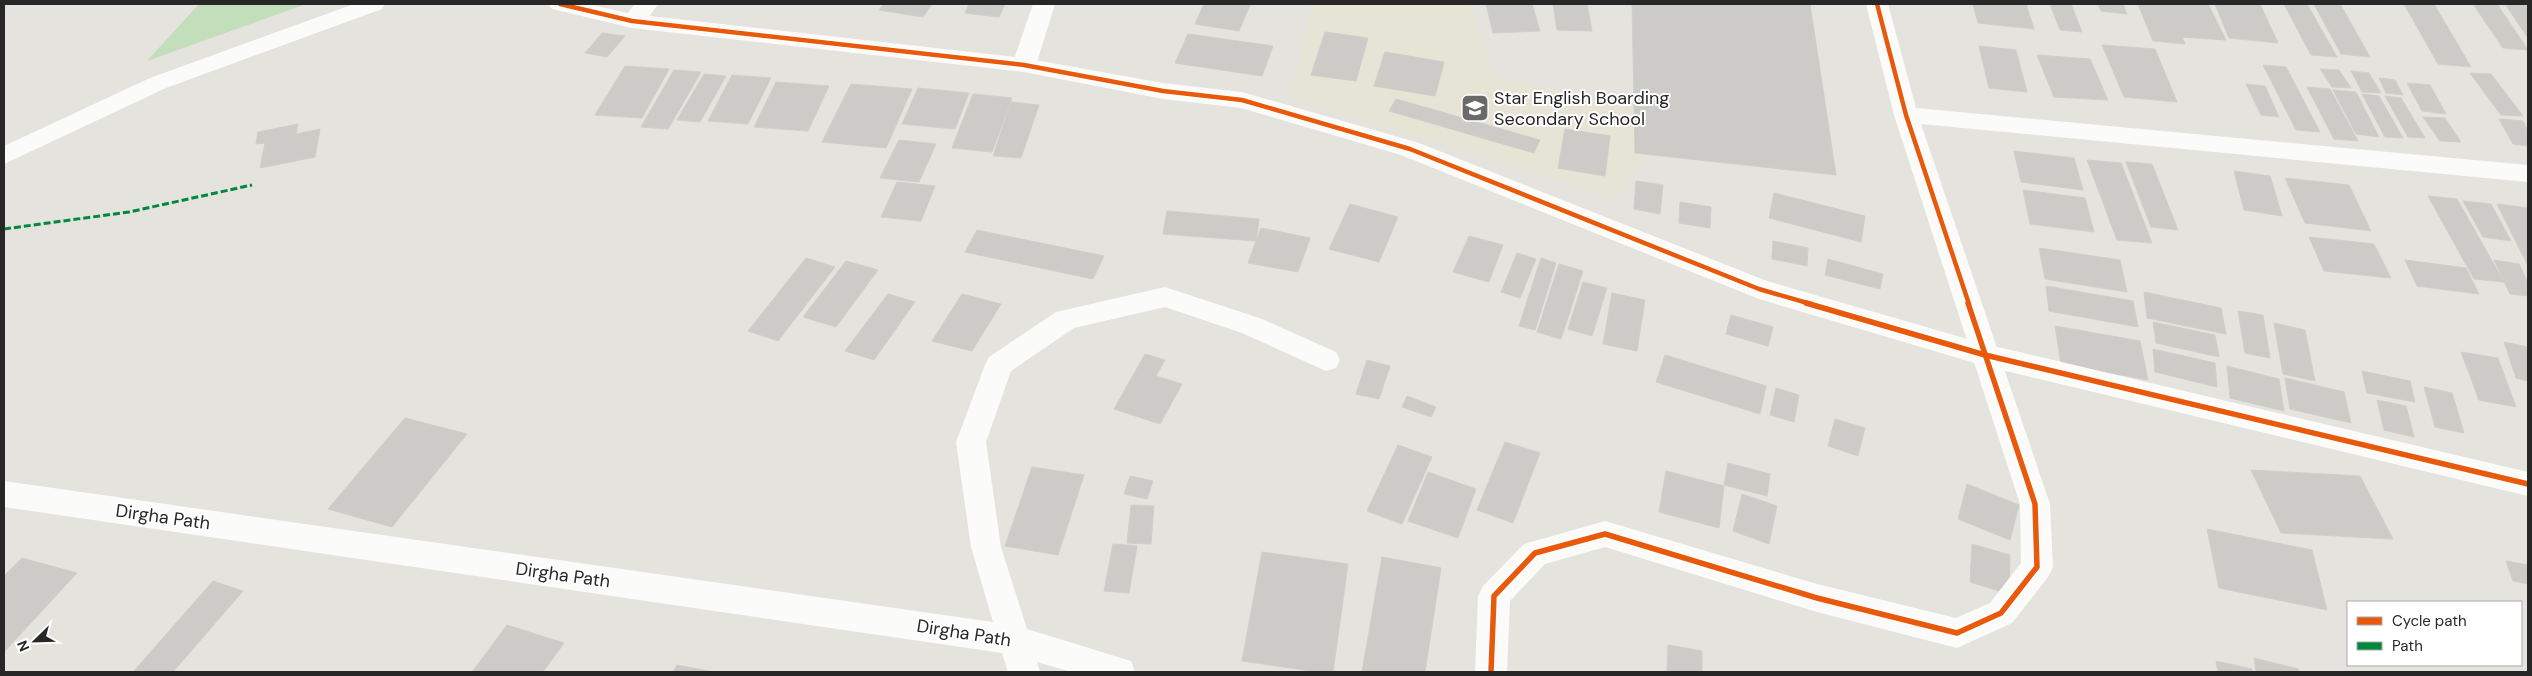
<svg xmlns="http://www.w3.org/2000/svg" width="2532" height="676" font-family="'DM Sans',sans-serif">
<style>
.education{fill:#e6e4d4}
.green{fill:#c2deba}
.building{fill:#cccbc7;stroke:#cfceca}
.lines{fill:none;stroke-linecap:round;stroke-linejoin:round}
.minor{fill:#fbfbfa;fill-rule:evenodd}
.tertiary{fill:#fbfbfa;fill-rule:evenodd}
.quiet{stroke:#00873e;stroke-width:3;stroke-dasharray:7 3;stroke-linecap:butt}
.cycleway-far1-casing{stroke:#fff;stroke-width:7}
.cycleway-casing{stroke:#fff;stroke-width:9}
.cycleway-far1{stroke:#e8590c;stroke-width:4.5}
.cycleway{stroke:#e8590c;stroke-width:5.5}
.labels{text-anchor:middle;stroke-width:4;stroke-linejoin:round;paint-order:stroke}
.poi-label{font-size:18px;fill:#272727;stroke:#fff;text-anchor:start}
.street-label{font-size:18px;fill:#272727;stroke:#fff}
</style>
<rect width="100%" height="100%" fill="#e4e3de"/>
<path class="education" d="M1311 4H1469L1493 74 1666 119 1616 199 1292 97Z"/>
<path class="green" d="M199 4H306L147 61Z"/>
<g class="building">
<path d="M884 4H932L923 17 879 10Z"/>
<path d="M969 4H1005L999 17 965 13Z"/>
<path d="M1204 4H1245L1250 5 1239 31 1195 24Z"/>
<path d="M1486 4H1532L1540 31 1493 33Z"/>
<path d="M1553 4H1587L1592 31 1557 30Z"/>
<path d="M1632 4H1810L1836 175 1635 153Z"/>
<path d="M1973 4H2026L2034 29 1978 23Z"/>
<path d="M2050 4H2071L2082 32 2060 30Z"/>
<path d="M2098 4H2123L2127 14 2101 11Z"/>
<path d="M2138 4H2167L2185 44 2153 41Z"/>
<path d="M2167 4H2208L2226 40 2182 37Z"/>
<path d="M2215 4H2260L2278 43 2229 38Z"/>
<path d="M2284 4H2307L2337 57 2311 55Z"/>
<path d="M2314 4H2340L2370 57 2341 54Z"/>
<path d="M2404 4H2434L2471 67 2438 64Z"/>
<path d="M2473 4H2497L2528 50 2503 48Z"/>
<path d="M2505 4H2525L2528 9V38Z"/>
<path d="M1325 32 1368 38 1356 81 1311 75Z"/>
<path d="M602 33 625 36 607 57 585 53Z"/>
<path d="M1188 34 1273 46 1262 76 1175 63Z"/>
<path d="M2102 45 2155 49 2177 102 2124 97Z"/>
<path d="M1979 46 2016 50 2027 92 1989 88Z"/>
<path d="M1385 52 1444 62 1435 96 1374 86Z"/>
<path d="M2037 55 2090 59 2108 100 2054 97Z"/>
<path d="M2263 65 2286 67 2320 132 2296 130Z"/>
<path d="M625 66 669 69 642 118 595 115Z"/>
<path d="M2320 69 2339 70 2351 88 2332 87Z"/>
<path d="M674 70 701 72 668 129 641 127Z"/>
<path d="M2351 71 2369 73 2381 93 2362 92Z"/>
<path d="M2470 73 2491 74 2523 116 2501 115Z"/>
<path d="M704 74 726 76 700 122 677 120Z"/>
<path d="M732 75 771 78 748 124 708 121Z"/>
<path d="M2379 78 2395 80 2403 95 2386 93Z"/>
<path d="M776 82 829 86 808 131 754 127Z"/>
<path d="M2407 83 2430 85 2446 114 2422 111Z"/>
<path d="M851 84 912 89 886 148 822 142Z"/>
<path d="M2246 84 2265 86 2279 117 2261 115Z"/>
<path d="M2307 87 2330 89 2358 141 2334 139Z"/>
<path d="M918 88 969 93 955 129 902 124Z"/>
<path d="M2333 90 2356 92 2379 137 2356 134Z"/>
<path d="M973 94 1012 98 992 152 952 148Z"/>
<path d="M2362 94 2379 96 2403 138 2385 137Z"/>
<path d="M2385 96 2401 98 2425 138 2408 137Z"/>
<path d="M1396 99 1540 140 1534 153 1389 111Z"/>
<path d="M1011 102 1039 105 1021 158 993 156Z"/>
<path d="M2423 117 2445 118 2461 142 2440 141Z"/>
<path d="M2499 119 2523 121 2528 131V146L2513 144Z"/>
<path d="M298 124 296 134 320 129 315 157 260 168 265 143 256 144 258 132Z"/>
<path d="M1565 129 1610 136 1605 176 1558 168Z"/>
<path d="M899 140 936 144 919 182 880 178Z"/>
<path d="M2014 151 2074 158 2083 190 2021 182Z"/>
<path d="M2087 160 2121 163 2152 243 2117 240Z"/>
<path d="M2126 162 2152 164 2178 230 2151 227Z"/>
<path d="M2234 171 2270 176 2282 216 2244 210Z"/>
<path d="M2285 178 2349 185 2371 231 2305 223Z"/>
<path d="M1636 181 1663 185 1660 214 1634 209Z"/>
<path d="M897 182 935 186 921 221 881 217Z"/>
<path d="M2023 190 2085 198 2094 232 2030 224Z"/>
<path d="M1774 193 1865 216 1861 242 1769 218Z"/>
<path d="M2428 196 2457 199 2504 282 2474 279Z"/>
<path d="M2463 201 2491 204 2511 241 2483 237Z"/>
<path d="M1680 202 1711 207 1710 228 1679 223Z"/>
<path d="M1350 204 1398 217 1379 262 1329 249Z"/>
<path d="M2497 204 2528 208V266Z"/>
<path d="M1167 211 1259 219 1256 241 1163 234Z"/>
<path d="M1261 228 1310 238 1298 272 1248 263Z"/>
<path d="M977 230 1104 256 1093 279 965 252Z"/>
<path d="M1469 236 1503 245 1489 282 1453 272Z"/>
<path d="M2309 237 2374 244 2391 278 2324 271Z"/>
<path d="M1773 241 1808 248 1807 266 1772 259Z"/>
<path d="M2039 248 2120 260 2127 292 2045 279Z"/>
<path d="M1517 253 1536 259 1520 298 1501 292Z"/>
<path d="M806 258 835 267 778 341 748 331Z"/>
<path d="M1541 258 1556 263 1535 330 1519 326Z"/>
<path d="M1828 259 1883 274 1880 289 1825 275Z"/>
<path d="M2405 260 2466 268 2479 294 2417 286Z"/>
<path d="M2494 260 2519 264 2528 283V296L2510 294Z"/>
<path d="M846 261 878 270 836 327 803 317Z"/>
<path d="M1559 264 1583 271 1561 339 1537 332Z"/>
<path d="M1583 282 1607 288 1592 336 1568 329Z"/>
<path d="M2046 286 2133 301 2138 327 2049 311Z"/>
<path d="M2144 292 2221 308 2226 334 2147 318Z"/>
<path d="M1612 293 1645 300 1637 351 1603 344Z"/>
<path d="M888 294 915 302 874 360 845 351Z"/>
<path d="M962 294 1001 304 972 351 932 341Z"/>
<path d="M2238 311 2263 315 2270 358 2245 353Z"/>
<path d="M1731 315 1773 327 1768 346 1726 334Z"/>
<path d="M2153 322 2215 335 2219 357 2156 343Z"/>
<path d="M2274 323 2305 330 2315 381 2283 374Z"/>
<path d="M2055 326 2140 341 2148 380 2061 364Z"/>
<path d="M2504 342 2528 347V381L2516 378Z"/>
<path d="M2153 349 2215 363 2217 387 2155 372Z"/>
<path d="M2461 352 2498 358 2516 407 2479 400Z"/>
<path d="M1145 354 1165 360 1156 376 1182 384 1160 424 1114 409Z"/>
<path d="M1665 355 1766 386 1760 414 1656 382Z"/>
<path d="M1367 360 1390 366 1379 399 1356 394Z"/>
<path d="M2227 366 2279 379 2284 411 2230 398Z"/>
<path d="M2362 371 2410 381 2415 402 2367 393Z"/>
<path d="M2285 378 2344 392 2351 423 2290 409Z"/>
<path d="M2424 387 2452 393 2464 433 2435 427Z"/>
<path d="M1776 388 1799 395 1794 422 1770 415Z"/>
<path d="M1407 396 1436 407 1431 417 1402 407Z"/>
<path d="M2377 400 2406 406 2414 437 2384 430Z"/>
<path d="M405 418 467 434 392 527 328 509Z"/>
<path d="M1835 419 1865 428 1858 456 1828 446Z"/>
<path d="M1505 442 1540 453 1513 523 1477 510Z"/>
<path d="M1398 445 1432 457 1402 524 1367 511Z"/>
<path d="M1728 463 1770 474 1767 496 1724 485Z"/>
<path d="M1032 467 1084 475 1058 555 1005 546Z"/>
<path d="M2251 470 2360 476 2393 539 2281 533Z"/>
<path d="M1666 471 1724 486 1719 528 1659 512Z"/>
<path d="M1428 472 1476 489 1458 538 1408 521Z"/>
<path d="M1130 476 1153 481 1147 499 1124 494Z"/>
<path d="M1967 484 2019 505 2010 540 1958 519Z"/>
<path d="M1742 494 1777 506 1769 544 1733 531Z"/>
<path d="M1131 505 1154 506 1151 544 1127 543Z"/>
<path d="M2207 529 2312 550 2327 610 2219 588Z"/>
<path d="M1113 544 1137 546 1129 593 1104 591Z"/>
<path d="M1972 544 2010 555 2009 594 1970 582Z"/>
<path d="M1262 552 1348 564 1333 672H1318L1242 661Z"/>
<path d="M1382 557 1441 568 1425 672H1362Z"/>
<path d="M22 558 77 573 4 652V576Z"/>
<path d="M2506 561 2528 565V584L2513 581Z"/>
<path d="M213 581 243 591 173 672H133Z"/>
<path d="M507 625 564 643 543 672H472Z"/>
<path d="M1668 645 1702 651V672H1667Z"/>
<path d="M2254 658 2298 669 2299 672H2256Z"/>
<path d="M2216 661 2252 669V672H2218Z"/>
<path d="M677 665 714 672H673Z"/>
</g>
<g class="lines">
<g class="minor">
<path d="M635 4H658C649 17 641 30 624 26L621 21Z"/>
<path d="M1033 4H1055L1036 65 1032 70 1024 72 1016 70 1012 65Z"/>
<path d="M1866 4H1888L1916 108 2528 165V182L1921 124 2050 504 2053 567 2048 577 2012 623 1957 648 1817 612 1605 547 1545 564 1510 601 1507 672H1475L1478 596 1483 586 1524 544 1605 521 1817 584 1956 618 1990 603 2021 563 2020 504 1894 115Z"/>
<path d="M1165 287 1262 319 1336 352 1340 360 1336 368 1326 371 1242 333 1165 307 1074 328 1011 371 986 442 1001 547 1027 629 1131 661 1135 672H1071L1037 662 1040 672H1008L1002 653 4 507V481L993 622 971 547 956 442 985 365 989 357 1056 312Z"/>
</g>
<g class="tertiary">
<path d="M354 4H385L382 9 166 88 4 164V146L150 78Z"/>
<path d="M549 4H588L632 14 1024 58 1163 83 1242 92 1419 143 1767 281 1985 344 2528 472V496L1985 366 1759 299 1401 155 1241 108 1163 99 1024 72 632 28 552 9Z"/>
</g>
<path class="quiet" d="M4 229 129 212 252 185"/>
<defs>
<g id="cycleway-far1">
<path d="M560 4 632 21 1024 65 1163 91 1242 100 1410 149 1759 289 1811 304"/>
<path d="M1877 4 1906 115 1969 304"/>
</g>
<g id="cycleway">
<path d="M1806 303 1985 355 2528 484"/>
<path d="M1491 672 1494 596 1535 553 1605 534 1817 598 1957 633 2001 613 2037 567 2035 504 1968 303"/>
</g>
</defs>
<use href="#cycleway-far1" class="cycleway-far1-casing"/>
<use href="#cycleway" class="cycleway-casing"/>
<use href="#cycleway-far1" class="cycleway-far1"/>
<use href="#cycleway" class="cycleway"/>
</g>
<defs>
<symbol id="school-square" viewBox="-11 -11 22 22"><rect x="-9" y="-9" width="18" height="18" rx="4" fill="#696967" stroke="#fff"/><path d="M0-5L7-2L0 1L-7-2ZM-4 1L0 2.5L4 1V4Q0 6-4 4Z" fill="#fff"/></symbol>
</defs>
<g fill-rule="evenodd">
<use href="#school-square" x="1459" y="92" width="32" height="32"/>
</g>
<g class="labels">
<g class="poi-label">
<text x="1494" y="104">Star English Boarding<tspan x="1494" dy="21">Secondary School</tspan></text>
</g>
<g class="street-label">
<text transform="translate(163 517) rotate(8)" y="6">Dirgha Path</text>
<text transform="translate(563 575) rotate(8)" y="6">Dirgha Path</text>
<text transform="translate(964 633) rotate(9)" y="6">Dirgha Path</text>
</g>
</g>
<rect width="2532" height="676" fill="none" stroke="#272727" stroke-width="10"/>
<rect x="2347" y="601" width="175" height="65" fill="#ffffff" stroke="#a9a9a9"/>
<rect x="2357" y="617" width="25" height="8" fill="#e8590c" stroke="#a9a9a9"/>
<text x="2392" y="626" font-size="15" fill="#272727">Cycle path</text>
<rect x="2357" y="642" width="25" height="8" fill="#00873e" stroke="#a9a9a9"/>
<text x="2392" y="651" font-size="15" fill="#272727">Path</text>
<g transform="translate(35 641) rotate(247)" stroke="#ffffff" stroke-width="4" paint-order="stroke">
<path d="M0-4L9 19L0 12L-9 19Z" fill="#272727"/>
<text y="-8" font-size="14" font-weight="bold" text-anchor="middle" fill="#272727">N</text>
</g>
</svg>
